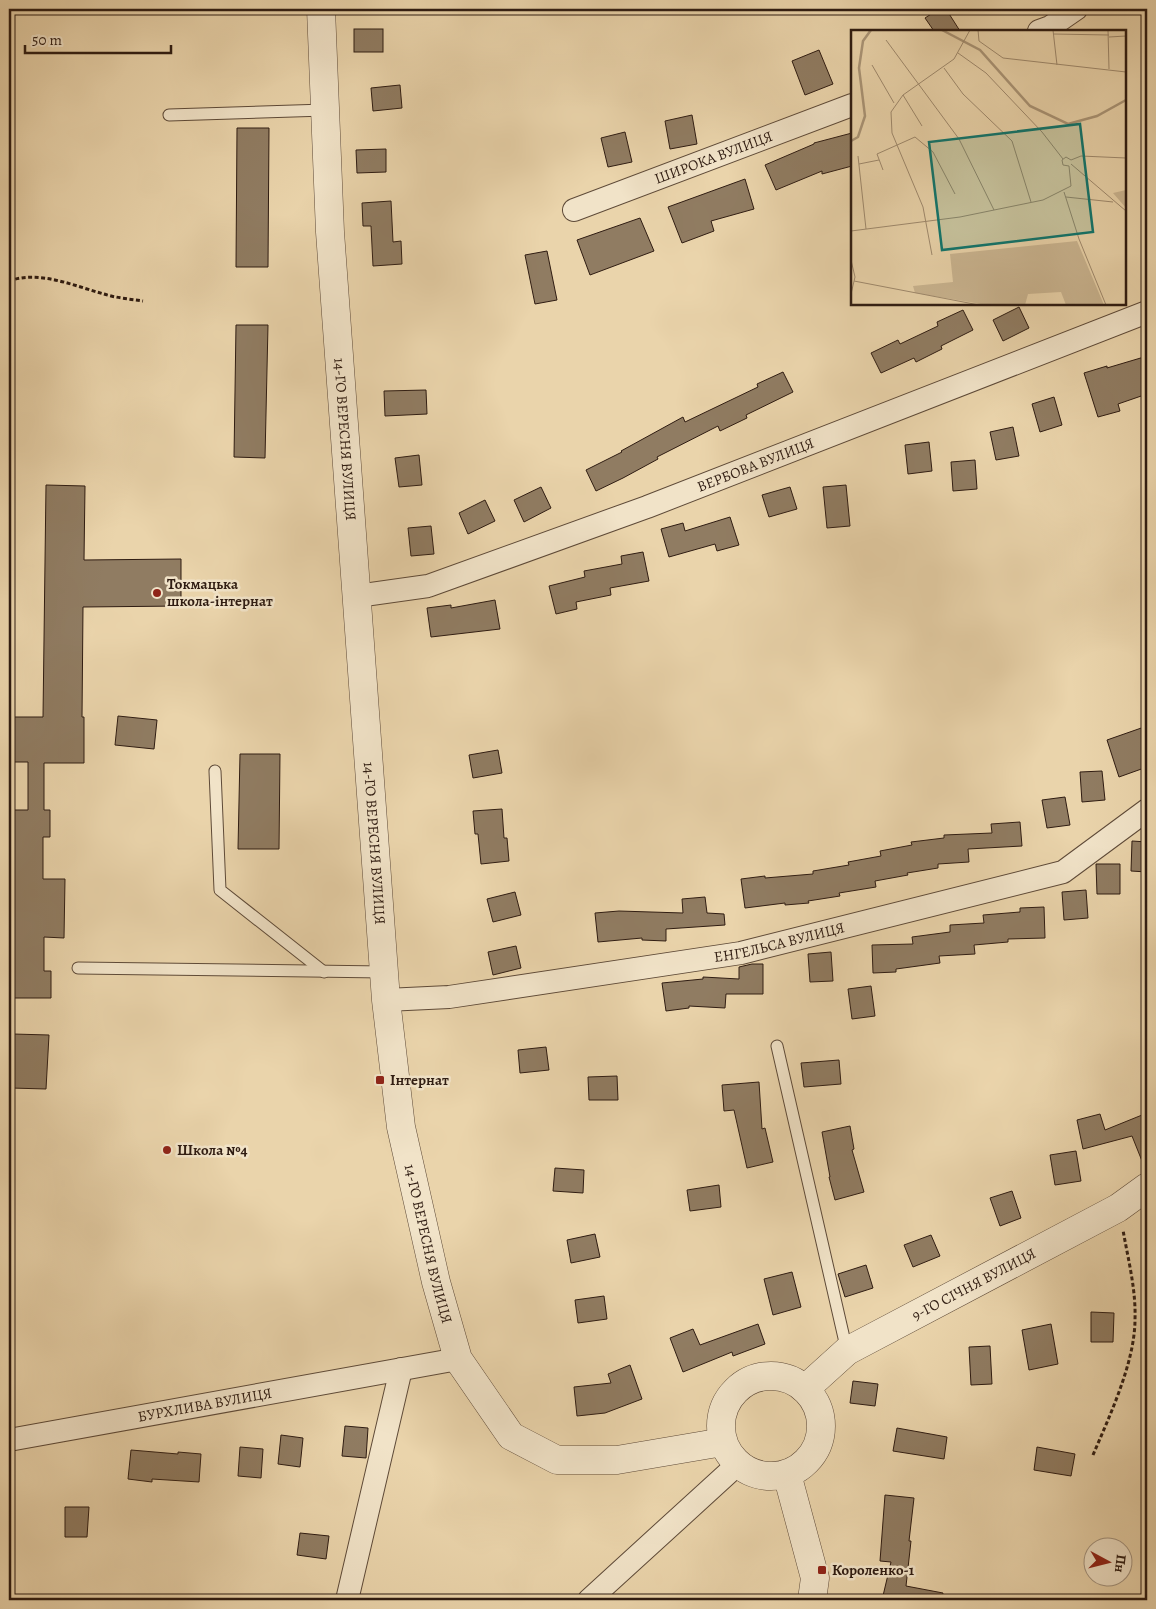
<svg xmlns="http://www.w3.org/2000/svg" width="1156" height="1609" font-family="Alegreya,serif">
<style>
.building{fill:#907c62;stroke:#2f1c12}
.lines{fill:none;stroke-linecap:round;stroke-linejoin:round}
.service-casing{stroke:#5e4a38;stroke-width:13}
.minor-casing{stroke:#5e4a38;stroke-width:24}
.tertiary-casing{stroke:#5e4a38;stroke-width:29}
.path{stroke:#2f1c12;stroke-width:3;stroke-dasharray:4 2.5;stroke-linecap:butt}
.service{stroke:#f1e3c8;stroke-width:11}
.minor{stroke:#f1e3c8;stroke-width:22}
.tertiary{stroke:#f1e3c8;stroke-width:28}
.poi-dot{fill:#8f2418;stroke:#f1e3c8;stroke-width:2}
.labels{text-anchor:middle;stroke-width:5;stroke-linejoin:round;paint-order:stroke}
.street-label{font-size:15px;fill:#2f1c12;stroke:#f1e3c8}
.poi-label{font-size:15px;font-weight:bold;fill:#2f1c12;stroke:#f1e3c8;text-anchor:start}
.inset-river{fill:none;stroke:#aa9577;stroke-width:2.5}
.inset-road{fill:none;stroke:#9f8a6e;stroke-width:1}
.view{fill:#0f766e;fill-opacity:0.15;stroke:#0f766e;stroke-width:2.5}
.inset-edge{fill:none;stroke:#2f1c12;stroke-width:2.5}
</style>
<rect width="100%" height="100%" fill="#ead4ab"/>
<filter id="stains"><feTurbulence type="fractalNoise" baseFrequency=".004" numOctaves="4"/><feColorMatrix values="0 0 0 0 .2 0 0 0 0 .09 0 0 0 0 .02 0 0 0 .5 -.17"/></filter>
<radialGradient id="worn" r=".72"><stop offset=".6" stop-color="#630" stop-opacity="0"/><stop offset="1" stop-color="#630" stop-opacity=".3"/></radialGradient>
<g class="building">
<path d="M939 9H946L960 31H934L925 18Z"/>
<rect x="354" y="29" width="29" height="23"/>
<path d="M819 50 833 84 805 95 792 61Z"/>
<path d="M400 85 402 108 373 111 371 88Z"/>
<path d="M692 115 697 144 670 149 665 121Z"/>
<path d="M237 128H269L268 267H236Z"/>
<path d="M625 132 632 162 608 167 601 138Z"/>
<path d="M852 133V166L822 174V171L776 190 765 165 814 144V143Z"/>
<path d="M386 149V172L357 173 356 150Z"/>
<path d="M745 179 754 209 711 221 714 231 682 243 668 207Z"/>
<path d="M391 201 393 242 401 241 402 264 373 266 371 226H363L362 203Z"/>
<path d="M640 218 654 251 590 275 577 240Z"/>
<path d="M547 251 557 300 535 304 525 255Z"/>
<path d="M1019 307 1029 328 1003 341 993 320Z"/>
<path d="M963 310 973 330 941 346 942 349 916 362 914 358 881 373 871 353 898 340 900 344 938 326 937 322Z"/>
<path d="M236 325H268L265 458 234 457Z"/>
<path d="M1144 357 1147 366V394L1118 404 1120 411 1098 417 1084 373 1107 366V368Z"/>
<path d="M783 372 793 392 746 415 747 418 720 431 718 426 657 457 658 459 623 478 596 491 586 470 622 452 621 451 683 417 685 422 758 387 757 384Z"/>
<path d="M426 390 427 414 385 416 384 391Z"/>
<path d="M1054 397 1062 425 1040 432 1032 404Z"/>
<path d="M1013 427 1019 456 996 460 990 432Z"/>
<path d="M929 442 932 471 908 474 905 445Z"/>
<path d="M419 455 422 485 399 487 395 458Z"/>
<path d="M975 460 977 489 953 491 951 462Z"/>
<path d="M46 485 85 486 84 560 181 559V606L83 607 82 717H84V763H44V810H50V837H43V879H65L64 938 44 937V971H51V998H9V810H28V762H9V717H43Z"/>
<path d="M846 485 850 526 827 528 823 487Z"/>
<path d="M541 487 551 508 524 522 514 500Z"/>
<path d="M790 487 797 509 769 517 762 495Z"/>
<path d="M485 500 495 521 468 534 459 513Z"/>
<path d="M730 517 739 545 717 551 715 544 669 557 661 529 683 523 685 531Z"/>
<path d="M431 526 434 554 411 556 408 528Z"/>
<path d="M643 552 649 581 610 588 611 595 576 602 577 609 556 614 549 586 585 577 584 571 622 564 621 556Z"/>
<path d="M495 600 500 629 431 637 427 608 451 605V608Z"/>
<path d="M118 716 157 720 154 749 115 745Z"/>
<path d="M1147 726V767L1119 777 1107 740Z"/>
<path d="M498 750 502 773 473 778 469 755Z"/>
<path d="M240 754H280L279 849H238Z"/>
<path d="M1102 771 1105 800 1082 802 1080 772Z"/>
<path d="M1065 797 1070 825 1047 828 1042 800Z"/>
<path d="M502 809 504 838H507L509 861 481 864 478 834H475L473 811Z"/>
<path d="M1020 822 1022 846 968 849 969 862 938 864V868L907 873 908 875 875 881 876 887 839 893 840 896 808 901 809 903 785 905V903L745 908 741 879 765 876V878L813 874V871L849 865 848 862 881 856 880 851 912 845 911 842 944 838V835L992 833 991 824Z"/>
<path d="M1132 841 1147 842V872L1131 871Z"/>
<path d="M1096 864H1120V894H1097Z"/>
<path d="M1086 890 1088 918 1064 920 1062 892Z"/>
<path d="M515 892 521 915 493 922 487 899Z"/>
<path d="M705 897 707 913 724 914 725 925 666 929V941L642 940V938L598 942 595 913 619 911 683 913 682 899Z"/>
<path d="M1044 907 1045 938 1008 939V942L974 945 975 954 939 956 940 963 896 969V972L873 973 872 945 913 944 912 937 950 932V925L984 923 983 915 1020 912V908Z"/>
<path d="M516 946 521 968 493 975 488 952Z"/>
<path d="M831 952 833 981 810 982 808 954Z"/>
<path d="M752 964H763V994H726L725 1008 689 1006V1008L666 1011 662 983 703 979V977L739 979V967Z"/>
<path d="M871 986 875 1016 852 1019 848 989Z"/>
<path d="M13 1034 49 1035 46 1089 11 1088Z"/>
<path d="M546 1047 549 1070 520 1073 518 1050Z"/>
<path d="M839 1060 841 1084 804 1087 801 1063Z"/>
<path d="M617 1076 618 1100H589L588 1077Z"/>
<path d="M759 1082 762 1129 765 1128 773 1162 747 1168 734 1110 724 1111 722 1085Z"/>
<path d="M1147 1113V1172L1146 1171 1132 1136 1083 1149 1077 1120 1100 1114 1105 1130Z"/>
<path d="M850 1126 854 1149 852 1150 864 1192 835 1200 829 1177H830L822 1132Z"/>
<path d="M1076 1151 1081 1181 1055 1185 1050 1155Z"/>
<path d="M555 1168 584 1170 583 1193 553 1191Z"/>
<path d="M719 1185 721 1207 690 1211 687 1190Z"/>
<path d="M1012 1191 1021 1218 1000 1226 990 1198Z"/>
<path d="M595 1234 600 1257 571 1263 567 1240Z"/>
<path d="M931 1235 940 1256 913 1267 904 1245Z"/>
<path d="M866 1265 873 1288 845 1297 838 1274Z"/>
<path d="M792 1272 801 1307 773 1315 764 1279Z"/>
<path d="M604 1296 607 1319 578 1323 575 1300Z"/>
<path d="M1091 1312 1114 1313 1113 1342H1091Z"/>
<path d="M758 1324 765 1344 733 1356 732 1352 683 1372 670 1338 693 1329 700 1345Z"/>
<path d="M1051 1324 1058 1364 1029 1370 1022 1330Z"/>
<path d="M990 1346 992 1384 971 1385 969 1347Z"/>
<path d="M630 1365 642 1399 605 1413 577 1416 574 1387 611 1383 608 1374Z"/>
<path d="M853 1381 878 1384 875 1406 850 1403Z"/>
<path d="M345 1426 368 1428 366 1458 342 1456Z"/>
<path d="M897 1428 947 1437 944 1459 893 1451Z"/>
<path d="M281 1435 303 1438 300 1467 278 1464Z"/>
<path d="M240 1447 263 1449 261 1478 238 1476Z"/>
<path d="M1037 1447 1075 1454 1071 1476 1034 1470Z"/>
<path d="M131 1450 178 1454V1452L201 1454 199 1482 152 1479V1482L128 1479Z"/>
<path d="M885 1495 914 1498 909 1541H911L906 1586 943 1593 942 1600H882L891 1562 880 1561Z"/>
<path d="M65 1507H89L87 1537H65Z"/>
<path d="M300 1533 329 1536 326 1559 297 1555Z"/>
</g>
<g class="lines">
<defs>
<g id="service">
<path d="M169 115 325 110"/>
<path d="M215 771 220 890 324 972"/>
<path d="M78 968 384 972"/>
<path d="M777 1046 847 1351"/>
</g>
<g id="minor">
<path d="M1039 31 1050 27 1076 9"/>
<path id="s1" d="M574 210 852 105"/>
<path id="s2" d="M357 596 428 586 647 507 1147 312"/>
<path id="s3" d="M386 1000 449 997 741 953 1063 872 1147 810"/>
<path id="s4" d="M9 1440 458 1359"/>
<path d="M347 1600 401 1369"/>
<path d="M589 1600 738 1464"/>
</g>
<g id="tertiary">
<path id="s5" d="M321 9 330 232 386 1000 401 1127 436 1282 458 1359 511 1436 557 1460H617L723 1442"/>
<circle cx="771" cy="1426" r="50"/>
<path id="s6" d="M805 1389 847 1351 1118 1208 1147 1187"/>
<path d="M787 1474 815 1578 812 1600"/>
</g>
</defs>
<use href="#service" class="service-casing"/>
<use href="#minor" class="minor-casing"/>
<use href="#tertiary" class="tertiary-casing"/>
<g class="path">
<path d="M9 281C40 270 74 286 104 294 116 298 130 299 143 301"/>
<path d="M1093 1455C1110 1415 1135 1362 1135 1319 1136 1289 1128 1259 1123 1230"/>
</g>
<use href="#service" class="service"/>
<use href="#minor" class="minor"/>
<use href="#tertiary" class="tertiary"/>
</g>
<g class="poi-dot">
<circle cx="157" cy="593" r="5"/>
<rect x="375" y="1075" width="10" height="10" rx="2.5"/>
<circle cx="167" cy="1150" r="5"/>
<rect x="817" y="1565" width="10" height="10" rx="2.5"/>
</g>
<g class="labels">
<g class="street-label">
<text dy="5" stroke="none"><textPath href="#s1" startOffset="149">ШИРОКА ВУЛИЦЯ</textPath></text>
<text dy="5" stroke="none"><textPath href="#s5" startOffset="431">14-ГО ВЕРЕСНЯ ВУЛИЦЯ</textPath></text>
<text dy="5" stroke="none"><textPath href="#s2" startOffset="421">ВЕРБОВА ВУЛИЦЯ</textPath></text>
<text dy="5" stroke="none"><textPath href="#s5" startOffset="836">14-ГО ВЕРЕСНЯ ВУЛИЦЯ</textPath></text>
<text dy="5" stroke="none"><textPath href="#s3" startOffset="398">ЕНГЕЛЬСА ВУЛИЦЯ</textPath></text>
<text dy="5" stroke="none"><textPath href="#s5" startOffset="1241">14-ГО ВЕРЕСНЯ ВУЛИЦЯ</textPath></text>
<text dy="5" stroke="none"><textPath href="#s6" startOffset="200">9-ГО СІЧНЯ ВУЛИЦЯ</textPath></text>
<text dy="5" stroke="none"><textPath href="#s4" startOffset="199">БУРХЛИВА ВУЛИЦЯ</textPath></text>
</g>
<g class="poi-label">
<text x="167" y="589">Токмацька<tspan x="167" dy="17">школа-інтернат</tspan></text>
<text x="390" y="1085">Інтернат</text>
<text x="177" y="1155">Школа №4</text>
<text x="832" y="1575">Короленко-1</text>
</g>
</g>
<g transform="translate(851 30)">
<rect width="275" height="275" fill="#ead4ab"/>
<path d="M275 160V178L262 163ZM226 211 253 275H215L210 262 177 264 174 275H136L64 263 62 256 102 252 99 224Z" fill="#cab591"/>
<path class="inset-river" d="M91 0 129 20 179 76 217 94 246 86 275 70M0 111 7 107 14 86 8 38 12 11 20 0"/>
<path class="inset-road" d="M127 0 128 11 152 28 275 42M202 0 206 35M257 0 258 39M202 4 258 5M258 7 275 6M35 10 108 109 143 180M107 23 135 43 191 102 212 129M21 35 43 73M93 38 112 64 161 111 180 172M52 65 71 96M7 126 15 199M220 130 230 126 275 128M8 134 28 130M220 134 275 181M218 136 212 135 211 130 215 127 220 130M32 140 26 124 64 107 82 122 104 164M213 162 228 209 255 275M215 167 262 172M0 201 109 187 192 170 220 156 218 136M81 225 72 177 41 103 40 82 52 65 103 29 119 0M0 230 4 247 0 264M3 251 128 275"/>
<path class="view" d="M229 94 242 202 91 220 78 112Z"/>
<rect width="275" height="275" class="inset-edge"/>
</g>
<rect width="1156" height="1609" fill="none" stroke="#ead4ab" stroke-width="30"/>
<rect x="10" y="10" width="1136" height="1589" fill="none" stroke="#2f1c12" stroke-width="2.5"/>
<rect x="15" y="15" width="1126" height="1579" fill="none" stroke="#2f1c12"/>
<g transform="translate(1108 1562) rotate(97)"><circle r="24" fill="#f1e3c8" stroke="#a3937f"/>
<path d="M0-4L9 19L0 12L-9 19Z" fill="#8f2418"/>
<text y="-8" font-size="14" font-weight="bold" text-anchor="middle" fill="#2f1c12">Пн</text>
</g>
<path d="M25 45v8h146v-8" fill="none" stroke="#2f1c12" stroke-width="2.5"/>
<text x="32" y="45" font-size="15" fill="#2f1c12" stroke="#f1e3c8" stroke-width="4" paint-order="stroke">50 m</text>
<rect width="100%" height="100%" filter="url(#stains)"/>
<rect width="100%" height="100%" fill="url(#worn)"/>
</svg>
